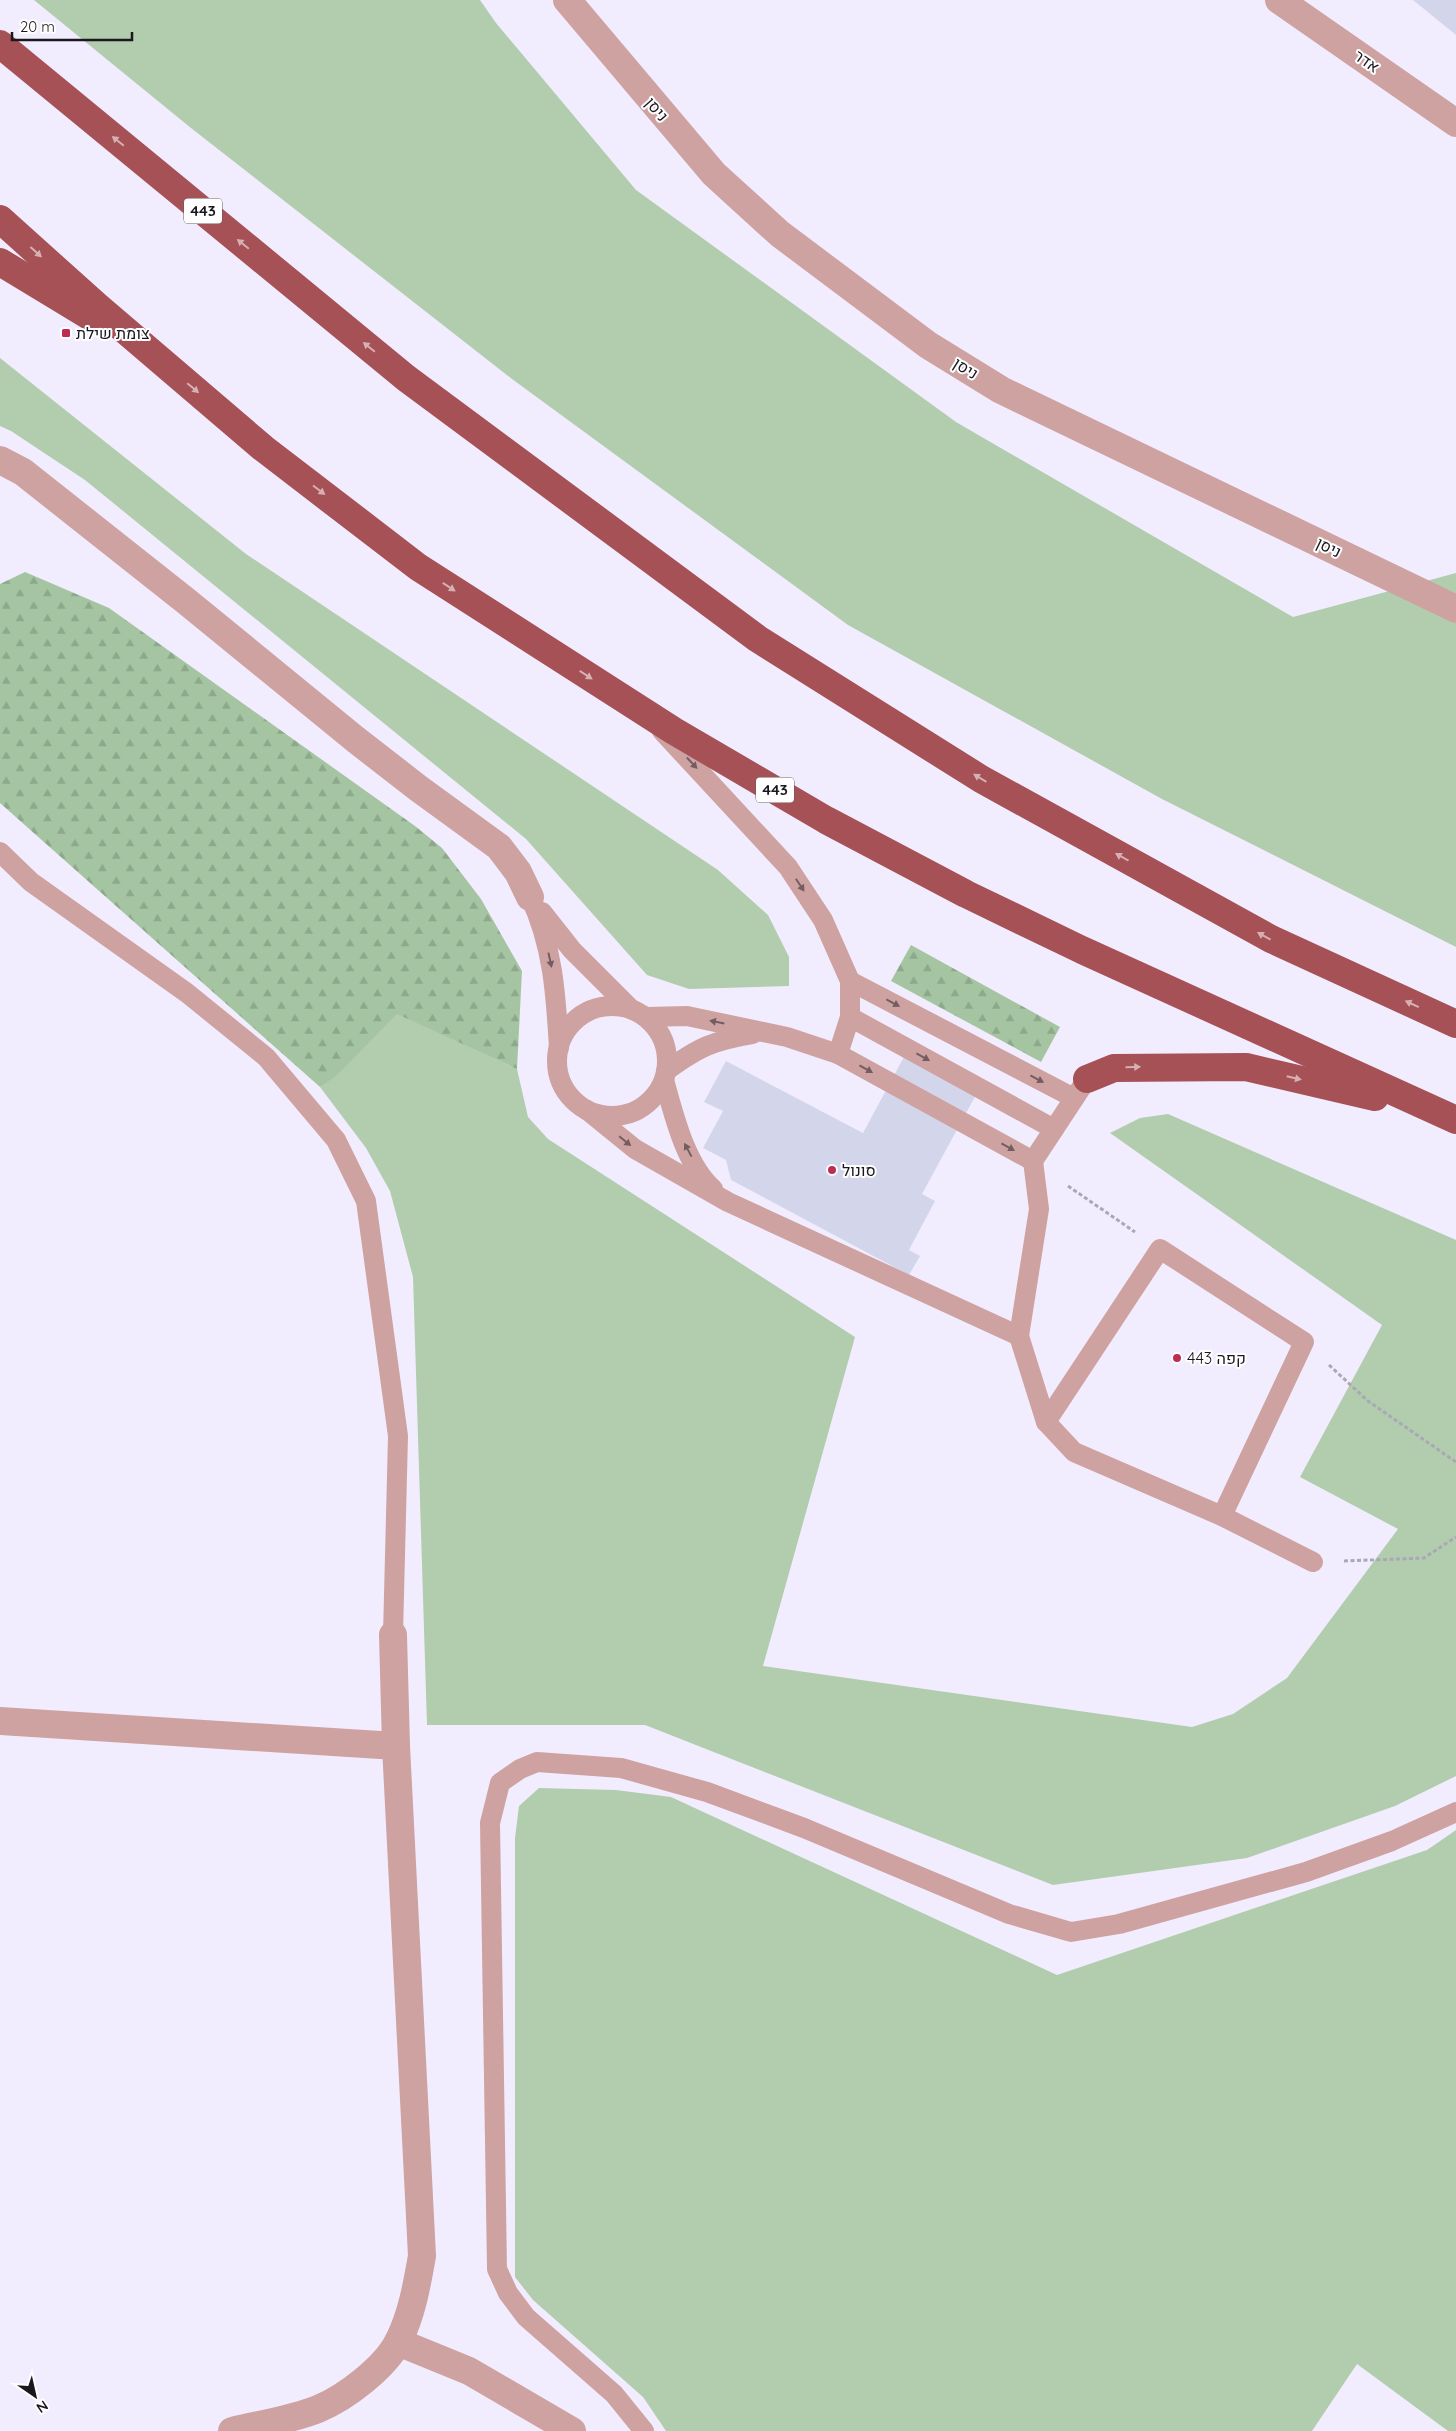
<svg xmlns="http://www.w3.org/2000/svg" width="1456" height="2431" font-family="Quicksand,Heebo,sans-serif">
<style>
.grass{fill:#b1cdae}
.forest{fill:url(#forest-firs)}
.building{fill:#d3d6eb}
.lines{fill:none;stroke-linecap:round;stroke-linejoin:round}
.path{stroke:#aba7b5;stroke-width:3;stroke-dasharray:4 2.5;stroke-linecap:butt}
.service{stroke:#cfa2a2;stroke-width:20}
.minor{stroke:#cfa2a2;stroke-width:28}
.trunk{stroke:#a55156;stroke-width:28}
.oneway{fill:#d6b0b2}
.oneway2{fill:#745d60}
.poi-dot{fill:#bc2c53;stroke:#fefefe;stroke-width:2}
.labels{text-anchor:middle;stroke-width:4;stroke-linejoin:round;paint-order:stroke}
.shield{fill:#fefefe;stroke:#5e5d62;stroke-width:1}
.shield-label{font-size:15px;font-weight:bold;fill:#1a181f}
.street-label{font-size:16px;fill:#1a181f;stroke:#fefefe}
.poi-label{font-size:16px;fill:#1a181f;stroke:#fefefe;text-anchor:start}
</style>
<defs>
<pattern id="forest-firs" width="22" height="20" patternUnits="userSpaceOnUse" patternTransform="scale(1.25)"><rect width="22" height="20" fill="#a5c5a2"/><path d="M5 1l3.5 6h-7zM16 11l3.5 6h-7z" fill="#8da88b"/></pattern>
</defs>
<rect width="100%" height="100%" fill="#f2edfe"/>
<g class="grass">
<path d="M34 0H480L496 23 636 190 956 422 1293 617 1456 573V947L1162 799 848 625 512 379 191 128Z"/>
<path d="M0 358 246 554 718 870 768 915 789 957V986L689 989 647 975 526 839 85 480 11 431 0 426Z"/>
<path d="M397 1013 517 1069 528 1117 548 1139 855 1337 763 1666 1192 1727 1233 1714 1287 1678 1398 1529 1300 1477 1382 1325 1110 1133 1140 1118 1168 1114 1456 1240V1776L1395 1806 1247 1858 1053 1885 645 1725H427L413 1277 390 1191 366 1148 320 1087Z"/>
<path d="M539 1788 616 1790 671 1797 1057 1975 1427 1850 1456 1830V2431H1448L1357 2364 1312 2431H666L643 2397 533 2300 515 2277V1838L519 1806Z"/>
</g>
<g class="forest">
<path d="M25 572 109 608 415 826 442 848 481 899 522 971 517 1069 397 1014 336 1076 320 1087 0 803V584Z"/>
<path d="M911 945 1060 1027 1041 1062 891 981Z"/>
</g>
<g class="building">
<path d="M1413 0H1456V35Z"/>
<path d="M905 1055 977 1093 922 1194 935 1201 909 1250 920 1256 909 1275 731 1180 726 1160 703 1148 723 1111 704 1102 726 1061 863 1133Z"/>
</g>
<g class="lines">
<g class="path">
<path d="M1068 1186 1135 1232"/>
<path d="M1329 1365 1368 1401 1456 1462"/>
<path d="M1344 1561 1424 1558 1456 1537"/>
</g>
<g class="service">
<path d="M662 731 788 867 823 920 850 981V1017L838 1054 1033 1161 1087 1079"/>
<path d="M0 852 31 882 187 993 266 1057 336 1140 366 1201 398 1436 393 1635"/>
<path d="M530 897C553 945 556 996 559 1048"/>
<path d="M542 912 572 950 632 1010"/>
<path d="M850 981 1074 1098"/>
<circle cx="612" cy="1061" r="55"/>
<path d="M646 1017 687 1016 787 1037 838 1054"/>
<path d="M850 1017 1054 1129"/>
<path d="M666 1071C699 1047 712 1041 753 1034"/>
<path d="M664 1080C674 1115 685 1164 713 1189"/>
<path d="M587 1110 635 1149 728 1202 1019 1336 1039 1209 1033 1161"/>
<path d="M1019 1336 1046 1422 1074 1452 1222 1516 1313 1562"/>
<path d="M1046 1422 1160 1249 1304 1342 1222 1516"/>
<path d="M644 2431 614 2394 526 2317 508 2293 497 2269 490 1823 500 1783 520 1769 537 1762 621 1768 707 1792 804 1828 1009 1914 1071 1932 1119 1924 1306 1872 1392 1841 1456 1812"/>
</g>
<g class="minor">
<path d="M567 0 714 174 780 234 928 345 1001 390 1456 609"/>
<path d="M1279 0 1456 123"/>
<path d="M0 460 23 472 186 601 355 739 418 788 499 847 518 872 530 897"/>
<path d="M0 1721 396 1746"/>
<path d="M398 2342 469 2371 572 2431"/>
<path d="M232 2431C260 2424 291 2420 318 2409 345 2398 386 2367 399 2340 412 2314 417 2284 422 2256L396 1746 393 1635"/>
</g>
<g class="trunk">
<path d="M0 44 406 378 758 639 981 779 1271 939 1456 1024"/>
<path d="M0 219 98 307 263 448 418 567 674 731 826 820 966 894 1082 950 1456 1120"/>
<path d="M0 262 91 317"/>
<path d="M1087 1079 1114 1068 1246 1067 1375 1097"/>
</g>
</g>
<defs><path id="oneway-solid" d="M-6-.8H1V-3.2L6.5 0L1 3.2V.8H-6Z" transform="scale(1.25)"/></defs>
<g class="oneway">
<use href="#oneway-solid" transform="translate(118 141) rotate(-141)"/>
<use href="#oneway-solid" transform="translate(243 244) rotate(-141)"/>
<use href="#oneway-solid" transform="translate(36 252) rotate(42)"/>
<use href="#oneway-solid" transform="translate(369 347) rotate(-141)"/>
<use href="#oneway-solid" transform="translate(193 388) rotate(40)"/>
<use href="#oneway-solid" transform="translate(319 490) rotate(37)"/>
<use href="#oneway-solid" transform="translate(449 587) rotate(33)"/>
<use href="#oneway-solid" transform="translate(586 675) rotate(33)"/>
<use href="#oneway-solid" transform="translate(980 778) rotate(-149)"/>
<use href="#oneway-solid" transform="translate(1122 857) rotate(-151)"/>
<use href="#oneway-solid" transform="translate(1264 936) rotate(-151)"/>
<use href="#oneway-solid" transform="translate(1412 1004) rotate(-155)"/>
<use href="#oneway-solid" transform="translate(1133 1067) rotate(-2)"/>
<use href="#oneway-solid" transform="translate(1294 1078) rotate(13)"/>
</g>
<g class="oneway2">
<use href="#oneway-solid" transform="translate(692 763) rotate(47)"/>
<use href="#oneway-solid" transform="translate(800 885) rotate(57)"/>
<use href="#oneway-solid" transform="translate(550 960) rotate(78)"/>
<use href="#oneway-solid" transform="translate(893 1003) rotate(28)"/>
<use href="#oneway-solid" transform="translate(717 1022) rotate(-169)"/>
<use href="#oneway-solid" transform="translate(923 1057) rotate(29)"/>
<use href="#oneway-solid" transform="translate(866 1069) rotate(29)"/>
<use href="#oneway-solid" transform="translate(1037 1079) rotate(28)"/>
<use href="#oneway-solid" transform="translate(625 1141) rotate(39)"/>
<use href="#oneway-solid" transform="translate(1008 1147) rotate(29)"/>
<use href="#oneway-solid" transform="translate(688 1150) rotate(-118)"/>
</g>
<g class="poi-dot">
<rect x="61" y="328" width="10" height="10" rx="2.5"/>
<circle cx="832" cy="1170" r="5"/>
<circle cx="1177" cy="1358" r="5"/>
</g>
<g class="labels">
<g class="shield">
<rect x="184" y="198.5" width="38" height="25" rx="4"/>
<rect x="756" y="777.5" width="38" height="25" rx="4"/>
</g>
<g class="shield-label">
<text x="203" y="216">443</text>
<text x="775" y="795">443</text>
</g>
<g class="street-label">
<text transform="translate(1367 61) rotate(35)" y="6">אדר</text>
<text transform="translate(657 109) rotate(49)" y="6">ניסן</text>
<text transform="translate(966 368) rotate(32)" y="6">ניסן</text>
<text transform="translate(1329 547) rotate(26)" y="6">ניסן</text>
</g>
<g class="poi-label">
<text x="76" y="339">צומת שילת</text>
<text x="842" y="1176">סונול</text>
<text x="1187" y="1364">קפה 443</text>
</g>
</g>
<g transform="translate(35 2396) rotate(146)" stroke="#fefefe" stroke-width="4" paint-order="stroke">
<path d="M0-4L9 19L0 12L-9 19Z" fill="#1a181f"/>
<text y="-8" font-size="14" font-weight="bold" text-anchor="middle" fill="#1a181f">N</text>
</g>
<path d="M12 32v8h120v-8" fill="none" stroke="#1a181f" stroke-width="2.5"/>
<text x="20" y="32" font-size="15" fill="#1a181f" stroke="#fefefe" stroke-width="4" paint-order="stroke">20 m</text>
</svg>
